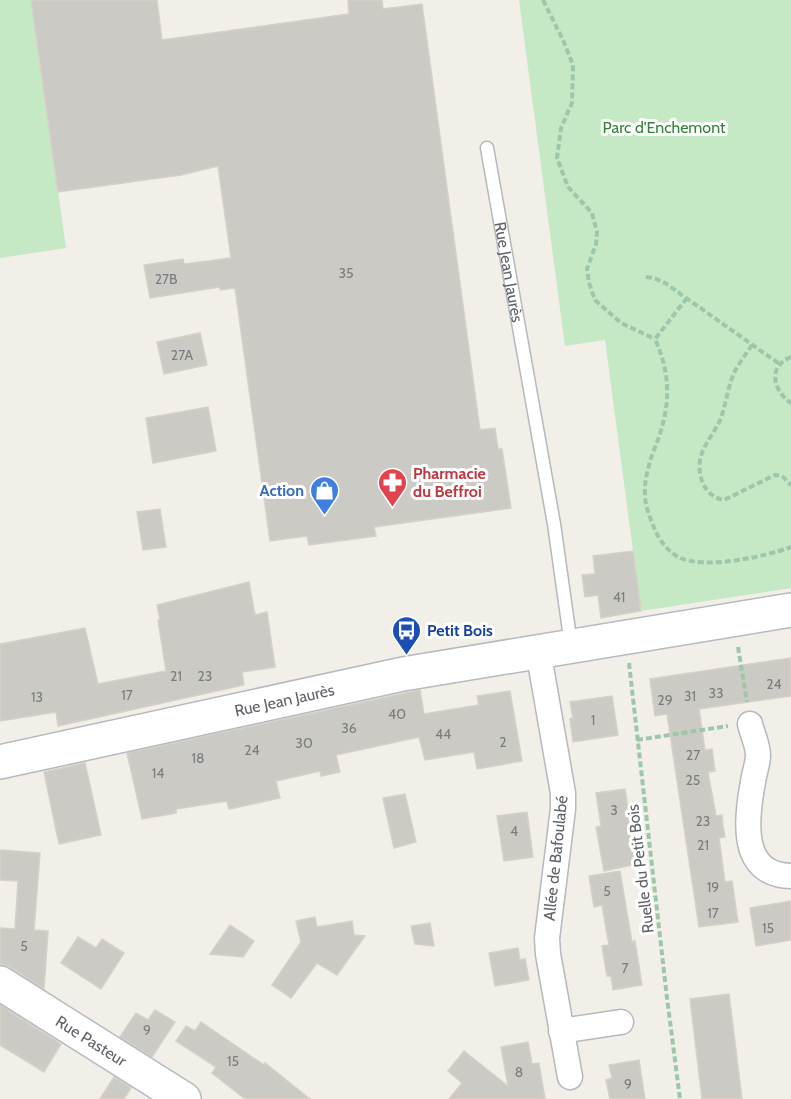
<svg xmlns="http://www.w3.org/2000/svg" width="791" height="1099" font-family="Cabin,sans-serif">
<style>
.green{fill:#c5e8c5}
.building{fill:#cccac5;stroke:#d6d1c6;stroke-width:1.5}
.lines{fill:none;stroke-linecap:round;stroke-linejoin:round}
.lane-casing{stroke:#b5b8bc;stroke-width:15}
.street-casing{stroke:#b5b8bc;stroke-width:27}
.secondary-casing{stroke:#b6babf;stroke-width:36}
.path{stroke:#9cc7a9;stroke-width:4;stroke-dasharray:6 3;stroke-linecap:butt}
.lane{stroke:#fff;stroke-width:12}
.street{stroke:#fff;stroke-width:24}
.secondary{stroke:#fff;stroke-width:33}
.labels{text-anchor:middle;stroke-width:6;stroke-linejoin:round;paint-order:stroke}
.number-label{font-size:14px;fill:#7a7d7f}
.park-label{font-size:16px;fill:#348238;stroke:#fff}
.street-label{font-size:16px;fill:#5f6368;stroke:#fff}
.health-label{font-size:16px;font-weight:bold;fill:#be3a42;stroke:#fff;text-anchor:start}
.shop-label{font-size:16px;font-weight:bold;fill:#366cbe;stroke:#fff;text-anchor:end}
.transit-label{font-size:16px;font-weight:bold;fill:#164399;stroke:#fff;text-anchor:start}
</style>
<rect width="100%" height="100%" fill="#f1efe8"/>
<g class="green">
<path d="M0 0H31L66 248 0 258Z"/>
<path d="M519 0H791V588L641 611 605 340 565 346Z"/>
</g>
<g class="building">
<path d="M31 0H157L162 40 349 14 348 0H382L383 9 422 4 480 430 495 428 498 449H502L511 508 374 527 376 536 309 545 307 536 270 541 235 288 220 290V287L150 298 144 265 183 259 184 264 231 258 218 166 181 175 58 192Z"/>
<path d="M200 333 207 365 164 374 157 342Z"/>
<path d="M208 407 216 451 153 463 146 418Z"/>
<path d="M160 509 166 547 143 550 137 512Z"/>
<path d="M633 551 641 611 601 618 598 595 585 597 582 575 595 574 593 556Z"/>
<path d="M249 582 255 615 267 612 275 667 242 672 244 685 58 726 56 712 0 721V644L85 628 98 684 166 671 158 620H160L157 605Z"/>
<path d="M791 658V696L699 709 705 750 712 749 715 771 708 772 716 816 722 815 723 826 725 837 719 838 725 882 732 881 738 922 699 927 667 714 655 716 650 679Z"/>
<path d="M420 690 424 714 479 705 477 696 510 691 522 761 477 769 474 752 425 760 419 737 336 755 340 772 321 776 320 771 276 781 280 798 229 809 227 801 176 809V813L142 819 127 753Z"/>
<path d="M612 696 618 735 573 742 570 719 573 718 570 702Z"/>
<path d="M85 763 101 835 59 844 44 772Z"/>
<path d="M625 789 637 864 604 871 596 827 601 826 596 793Z"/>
<path d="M405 794 416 842 394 848 383 798Z"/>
<path d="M527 812 533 857 504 861 497 816Z"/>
<path d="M0 850 40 853 34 930 48 931 44 989 10 967 0 964V928L15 929 18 881 0 880Z"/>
<path d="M620 871 632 942 635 941 642 985 613 990 611 976H607L602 946 609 945 602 905 594 907 589 876Z"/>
<path d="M791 901V940L756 946 750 908Z"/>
<path d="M315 917 317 927 352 921 354 935 365 936 337 975 317 963 291 998 272 985 301 942 296 921Z"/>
<path d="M430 923 434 946 415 944 411 926Z"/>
<path d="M230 925 254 941 243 957 210 954Z"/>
<path d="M78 937 96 948 102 939 124 953 101 989 61 963Z"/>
<path d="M518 948 520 960 525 959 529 980 495 986 489 953Z"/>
<path d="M729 994 742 1099H702L690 999Z"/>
<path d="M0 1005 61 1044 44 1072 0 1045Z"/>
<path d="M155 1010 175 1022 152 1057 120 1037 136 1013 148 1020Z"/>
<path d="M201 1022 264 1065 265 1063 310 1099H245L212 1073 216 1067 176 1041 186 1026 195 1031Z"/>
<path d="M528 1042 532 1064 539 1063 545 1099H449L462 1083 448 1071 464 1051 508 1086 501 1047Z"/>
<path d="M639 1060 645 1099H610L606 1080 612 1078 609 1065Z"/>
<path d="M114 1077 131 1088 124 1099H100Z"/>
</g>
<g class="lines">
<defs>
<g id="lane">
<path id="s1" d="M487 148 554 524 571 645"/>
</g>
<g id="street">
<path d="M538 650 563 793V809L547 938 548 954 570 1077"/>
<path d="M750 724C752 733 758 745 758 755 758 764 754 773 753 782 746 819 739 875 791 876"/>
<path d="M561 1031 621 1022"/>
</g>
<g id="secondary">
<path id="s2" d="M0 762 403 674 791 610"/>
<path id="s3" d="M0 983 184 1099"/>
</g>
</defs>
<use href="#lane" class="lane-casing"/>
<use href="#street" class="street-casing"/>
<use href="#secondary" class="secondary-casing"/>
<g class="path">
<path d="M543 0 563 40 573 65 572 103 561 128 557 158 568 187 592 213 597 232 596 244 587 269 589 283 595 300 621 323 655 339"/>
<path d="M646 277 654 278 665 283 781 365"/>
<path d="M687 298 655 339C670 373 671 400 659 437 652 455 644 475 645 494 645 506 649 515 653 525 658 538 666 550 678 557 704 570 764 557 791 547"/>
<path d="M752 345C746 354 739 363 734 373 728 387 726 403 721 418 716 431 705 442 701 456 696 474 704 497 724 500L775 475 782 476 791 485"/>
<path d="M791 357C767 366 773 391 791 403"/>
<path d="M738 647 747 702"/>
<path d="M629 663 667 998 680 1099"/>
<path d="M637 740 728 726"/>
</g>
<use href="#lane" class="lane"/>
<use href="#street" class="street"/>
<use href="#secondary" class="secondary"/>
</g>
<defs>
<symbol id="pharmacy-pin" viewBox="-11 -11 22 30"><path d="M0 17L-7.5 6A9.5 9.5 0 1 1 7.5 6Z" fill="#e0444e" stroke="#fff"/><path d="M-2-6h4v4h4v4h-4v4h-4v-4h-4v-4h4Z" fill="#fff"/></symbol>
<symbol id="shop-pin" viewBox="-11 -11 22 30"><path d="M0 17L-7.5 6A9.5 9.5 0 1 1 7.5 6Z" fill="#3f7fe0" stroke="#fff"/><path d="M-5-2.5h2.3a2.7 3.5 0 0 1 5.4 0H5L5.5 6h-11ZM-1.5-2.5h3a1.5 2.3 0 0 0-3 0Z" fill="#fff"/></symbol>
<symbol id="bus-pin" viewBox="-11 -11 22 30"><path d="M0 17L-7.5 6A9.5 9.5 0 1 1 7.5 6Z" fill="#1a4fb4" stroke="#fff"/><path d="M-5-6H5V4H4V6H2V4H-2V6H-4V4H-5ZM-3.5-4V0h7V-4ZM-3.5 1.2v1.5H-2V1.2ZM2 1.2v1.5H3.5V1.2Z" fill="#fff"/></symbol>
</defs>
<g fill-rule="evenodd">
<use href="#pharmacy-pin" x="376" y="466" width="33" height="45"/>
<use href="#shop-pin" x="308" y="474" width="33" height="45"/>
<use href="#bus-pin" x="390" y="614" width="33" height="45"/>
</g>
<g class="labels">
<g class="number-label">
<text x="346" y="278">35</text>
<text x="166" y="284">27B</text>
<text x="182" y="360">27A</text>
<text x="619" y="602">41</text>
<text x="176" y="681">21</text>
<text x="205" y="681">23</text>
<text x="774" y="689">24</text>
<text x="716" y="698">33</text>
<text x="127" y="700">17</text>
<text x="690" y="701">31</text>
<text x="37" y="702">13</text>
<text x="665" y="705">29</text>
<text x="397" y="719">40</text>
<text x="593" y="725">1</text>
<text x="349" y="733">36</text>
<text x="443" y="739">44</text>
<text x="503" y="747">2</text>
<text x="304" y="748">30</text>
<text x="252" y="755">24</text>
<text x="693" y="760">27</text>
<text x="198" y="763">18</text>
<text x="158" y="778">14</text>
<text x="693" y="785">25</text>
<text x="614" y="815">3</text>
<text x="703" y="826">23</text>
<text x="514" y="836">4</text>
<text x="703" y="850">21</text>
<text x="713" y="892">19</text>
<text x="607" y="896">5</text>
<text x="713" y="918">17</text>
<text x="768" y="933">15</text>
<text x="24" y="951">5</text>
<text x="625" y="973">7</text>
<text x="147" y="1035">9</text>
<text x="233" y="1066">15</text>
<text x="519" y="1077">8</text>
<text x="628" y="1089">9</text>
</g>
<g class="park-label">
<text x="664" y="133">Parc d'Enchemont</text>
</g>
<g class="street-label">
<text dy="6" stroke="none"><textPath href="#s1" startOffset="126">Rue Jean Jaurès</textPath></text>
<text dy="6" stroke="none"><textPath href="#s2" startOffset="291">Rue Jean Jaurès</textPath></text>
<text transform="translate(555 858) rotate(-84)" y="6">Allée de Bafoulabé</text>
<text transform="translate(640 869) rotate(-97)" y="6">Ruelle du Petit Bois</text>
<text dy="6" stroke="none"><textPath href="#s3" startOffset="108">Rue Pasteur</textPath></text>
</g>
<g class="health-label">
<text x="413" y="479">Pharmacie<tspan x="413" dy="18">du Beffroi</tspan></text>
</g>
<g class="shop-label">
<text x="304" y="496">Action</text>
</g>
<g class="transit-label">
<text x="427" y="636">Petit Bois</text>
</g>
</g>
</svg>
